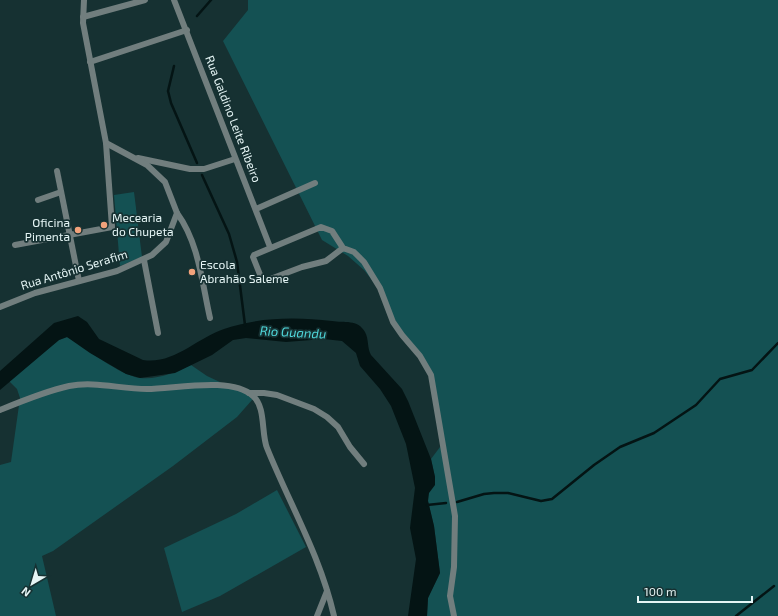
<svg xmlns="http://www.w3.org/2000/svg" width="778" height="616" font-family="'Exo 2',sans-serif">
<style>
.green{fill:#145153}
.water{fill:#041414}
.lines{fill:none;stroke-linecap:round;stroke-linejoin:round}
.stream{stroke:#041414;stroke-width:2.5}
.street{stroke:#717e7e;stroke-width:6}
.poi-dot{fill:#f1a27b;stroke:#163132;stroke-width:1.5}
.labels{text-anchor:middle;stroke-width:3.5;stroke-linejoin:round;paint-order:stroke}
.street-label{font-size:12px;fill:#e5f5f5;stroke:#163132}
.poi-label{font-size:12px;fill:#e5f5f5;stroke:#163132;text-anchor:start}
.water-label{font-size:13px;font-style:italic;fill:#4fd7da;stroke:#163132}
</style>
<rect width="100%" height="100%" fill="#163132"/>
<g class="green">
<path d="M248 0H778V616H427L428 598 440 573 434 526 428 501V493L435 477 431 459 443 443 429 370 402 333 379 289 364 270 348 256 322 240 223 41 248 10Z"/>
<path d="M134 192 142 257 120 266 114 195Z"/>
<path d="M67 337C86 348 119 375 140 378 158 380 176 372 191 365L207 376 222 383 259 392 237 417 173 466 53 551 42 556 56 616H0V465L11 462 20 398 17 389 9 381 59 340Z"/>
<path d="M277 490 306 547 220 596 182 612 164 548 236 514Z"/>
</g>
<path class="water" d="M78 316 87 322 99 339 143 360C173 365 197 338 224 329 259 317 296 317 332 321 344 323 358 319 365 332 369 339 367 348 371 355L402 389 408 401 431 459 435 477V485L429 493 428 501 434 526 440 573 428 598 427 616H408L416 559 410 528 415 488 406 444 391 406 380 389 360 366 356 353 342 341 324 339 286 342 246 338 233 340 212 355 175 373 140 378 126 374 90 353 67 337 59 340 0 390V371L54 323Z"/>
<g class="lines">
<g class="stream">
<path d="M197 16 211 0"/>
<path d="M174 66 168 91 171 103 197 163"/>
<path d="M202 175 229 234 237 262 245 325"/>
<path d="M457 502 484 494 494 493H508L541 501 552 499 594 465 620 447 654 433 696 405 720 379 752 370 778 343"/>
<path d="M427 505 446 503"/>
<path d="M736 616 774 586"/>
</g>
<g class="street">
<path d="M174 0 270 247"/>
<path d="M83 17 145 0"/>
<path d="M90 62 187 30"/>
<path d="M138 158 190 169H204L235 159"/>
<path d="M57 171 79 281"/>
<path d="M38 200 61 192"/>
<path d="M256 209 315 183"/>
<path d="M177 213C199 243 202 283 210 318"/>
<path d="M15 245 112 227 106 143"/>
<path d="M343 248 332 231 321 227 254 255 253 257 261 277 265 281 302 267 326 261 343 248 354 252 364 262 380 288 393 322 402 335 420 356 431 375 455 516 454 567 450 596 454 616"/>
<path d="M144 260 158 333"/>
<path d="M0 307 35 293 117 271 152 255 166 242 177 213 165 182 147 165 106 143 83 23 84 0"/>
<path d="M249 393H264L277 395 314 409 327 417 338 427 350 447 364 464"/>
<path d="M0 410C22 401 46 391 69 386 95 381 120 389 147 389 175 389 231 376 253 396 266 407 261 433 267 448 290 505 320 555 334 616"/>
<path d="M317 616 327 591"/>
</g>
</g>
<g class="poi-dot">
<circle cx="104" cy="225" r="4"/>
<circle cx="78" cy="230" r="4"/>
<circle cx="192" cy="272" r="4"/>
</g>
<g class="labels">
<g class="street-label">
<text transform="translate(233 119) rotate(69)" y="4">Rua Galdino Leite Ribeiro</text>
<text transform="translate(74 270) rotate(-17)" y="4">Rua Antônio Serafim</text>
</g>
<g class="poi-label">
<text x="112" y="222">Mecearia<tspan x="112" dy="14">do Chupeta</tspan></text>
<text x="70" y="227" text-anchor="end">Oficina<tspan x="70" dy="14">Pimenta</tspan></text>
<text x="200" y="269">Escola<tspan x="200" dy="14">Abrahão Saleme</tspan></text>
</g>
<g class="water-label">
<text transform="translate(293 332) rotate(3)" y="5">Rio Guandu</text>
</g>
</g>
<g transform="translate(32 584) rotate(218)" stroke="#163132" stroke-width="3" paint-order="stroke">
<path d="M0-3L7 15L0 10L-7 15Z" fill="#e5f5f5"/>
<text y="-6" font-size="11" font-weight="bold" text-anchor="middle" fill="#e5f5f5">N</text>
</g>
<path d="M638 596v6h114v-6" fill="none" stroke="#e5f5f5" stroke-width="2"/>
<text x="644" y="596" font-size="12" fill="#e5f5f5" stroke="#163132" stroke-width="3" paint-order="stroke">100 m</text>
</svg>
